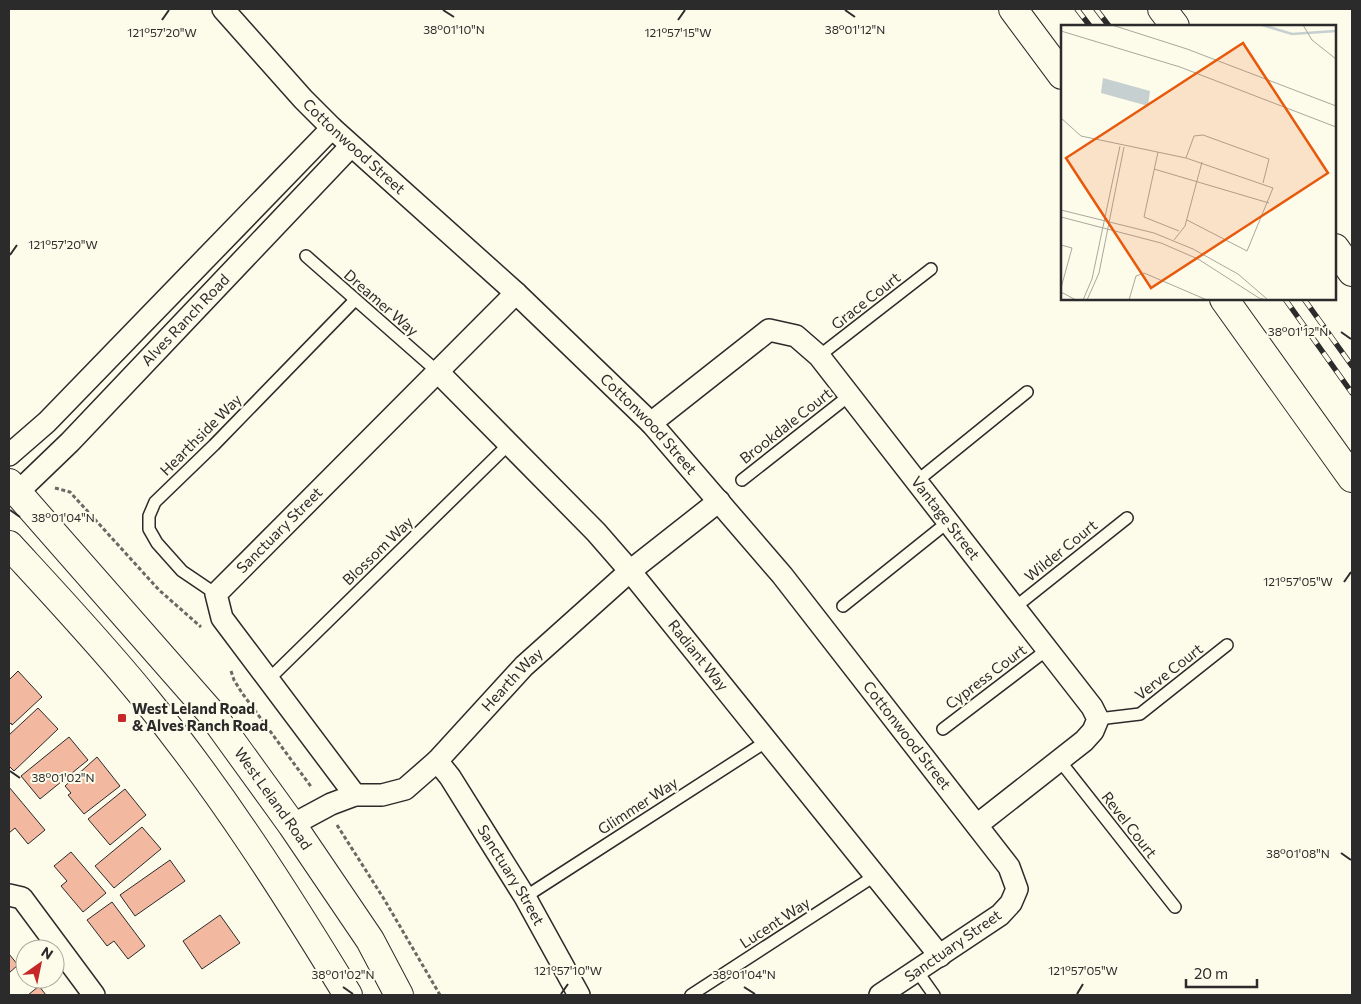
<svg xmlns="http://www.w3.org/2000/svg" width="1361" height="1004" font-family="Commissioner,sans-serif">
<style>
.building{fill:#f2b8a0;stroke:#2b2b2b}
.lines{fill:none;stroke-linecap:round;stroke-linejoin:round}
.service-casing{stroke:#2b2b2b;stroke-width:14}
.minor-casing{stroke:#2b2b2b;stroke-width:24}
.secondary-casing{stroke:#2b2b2b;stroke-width:30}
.motorway-casing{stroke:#2b2b2b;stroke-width:30}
.path{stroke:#6a6964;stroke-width:3;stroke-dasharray:4 2.5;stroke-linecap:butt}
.service{stroke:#fdfbea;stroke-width:11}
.minor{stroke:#fdfbea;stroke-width:21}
.secondary{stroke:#fdfbea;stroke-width:28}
.motorway{stroke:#fdfbea;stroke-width:28}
.rail-casing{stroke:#2b2b2b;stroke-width:5.5}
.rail{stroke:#fdfbea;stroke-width:4;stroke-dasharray:11;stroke-linecap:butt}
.ticks{fill:none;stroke:#2b2b2b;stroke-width:2}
.poi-dot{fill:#c62828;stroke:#fdfbea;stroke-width:2}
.labels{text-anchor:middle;stroke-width:4;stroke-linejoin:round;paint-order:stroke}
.street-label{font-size:15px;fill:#2b2b2b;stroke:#fdfbea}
.poi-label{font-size:15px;font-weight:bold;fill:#2b2b2b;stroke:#fdfbea;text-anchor:start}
.inset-river{fill:none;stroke:#c7d0d0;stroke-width:2.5}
.inset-road{fill:none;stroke:#a9a89e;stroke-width:1}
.view{fill:#e8590c;fill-opacity:0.15;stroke:#e8590c;stroke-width:2.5}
.inset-edge{fill:none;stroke:#2b2b2b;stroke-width:2.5}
.ticks-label{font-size:12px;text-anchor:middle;fill:#2b2b2b;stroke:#fdfbea;stroke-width:4;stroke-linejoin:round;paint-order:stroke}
</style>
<rect width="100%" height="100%" fill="#fdfbea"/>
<g class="building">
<path d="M18 671 42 697 12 725 11 723 9 725V680Z"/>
<path d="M38 708 58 729 14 771 9 766V735Z"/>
<path d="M69 737 88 760 40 799 21 776Z"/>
<path d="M97 757 120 786 84 814 68 795 71 793 65 786Z"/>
<path d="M9 787 45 830 28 844 15 828 9 833Z"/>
<path d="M125 789 146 815 110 845 88 819Z"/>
<path d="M142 827 161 849 114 888 95 866Z"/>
<path d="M71 852 106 893 83 912 61 886 67 881 54 866Z"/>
<path d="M170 860 185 881 135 916 120 895Z"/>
<path d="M112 902 145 946 128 959 114 941 107 946 87 920Z"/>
<path d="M220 915 240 943 202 969 183 941Z"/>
<path d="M9 954 18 965 9 973Z"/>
<path d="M39 986 46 995H28Z"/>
</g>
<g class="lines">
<defs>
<g id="service">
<path d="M306 256 438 372"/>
<path d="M819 356 931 269"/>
<path d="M742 480 850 395"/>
<path d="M917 481 1027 392"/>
<path d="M216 594 182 571 157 543 149 529V516L155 502 214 445 355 300"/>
<path d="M843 606 948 522"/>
<path d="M1014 608 1127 518"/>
<path d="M268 680 509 444"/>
<path d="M1098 719 1140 714 1227 645"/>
<path d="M943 729 1048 649"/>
<path d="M1060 761 1175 907"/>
<path d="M525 897 767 741"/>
<path d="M917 971 934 995"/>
<path d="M691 995 876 875"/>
</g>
<g id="minor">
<path id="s1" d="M223 9 303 99 332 128 516 293 651 423 782 575 1009 867 1017 889 1011 903 1000 915 880 995"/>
<path id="s2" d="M438 372 596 532 630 571 940 956"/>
<path id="s3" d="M651 423 769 330 796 336 819 356 1092 707 1098 719 1093 731 1084 741 977 825"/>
<path d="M9 455 47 422 332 128"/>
<path id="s4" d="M18 492 70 442 351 146"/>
<path id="s5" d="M437 761 450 777 525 897 579 995"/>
<path id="s6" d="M355 795 222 618 216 594 516 293"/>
<path id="s7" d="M292 825 331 804 355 795H382L405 789 437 761 524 666 630 571 719 501"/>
<path d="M9 895 22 898 94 995"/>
</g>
<g id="secondary">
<path id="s8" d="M9 483 211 713 292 825 370 940 399 995"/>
<path d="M9 545C55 595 102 645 145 698 221 791 286 893 348 995"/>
</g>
<g id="motorway">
<path d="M1013 9 1062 75"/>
<path d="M1162 9 1175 26"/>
<path d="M1335 248 1352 272"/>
<path d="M1224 299 1352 478"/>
</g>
</defs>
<use href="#service" class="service-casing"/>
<use href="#minor" class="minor-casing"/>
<use href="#secondary" class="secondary-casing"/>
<use href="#motorway" class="motorway-casing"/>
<g class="path">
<path d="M55 488 70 492 159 590 201 627"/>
<path d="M231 671 234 680 242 693 312 788"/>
<path d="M337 825 384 899 440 995"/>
</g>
<use href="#service" class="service"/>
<use href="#minor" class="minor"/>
<use href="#secondary" class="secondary"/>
<use href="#motorway" class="motorway"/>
<defs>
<g id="rail">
<path d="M1077 9 1090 26"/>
<path d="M1096 9 1109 26"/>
<path d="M1285 299 1352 393"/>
<path d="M1304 299 1352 366"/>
</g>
</defs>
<use href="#rail" class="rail-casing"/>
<use href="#rail" class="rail"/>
</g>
<path class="ticks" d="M443 10 454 17M845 10 855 17M162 20 169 10M678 20 685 10M10 255 17 245M1341 332 1351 339M10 510 20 517M1344 582 1351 572M10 771 20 778M1341 853 1351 860M343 987 353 994M744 987 755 994M561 994 568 984M1077 994 1083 984"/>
<rect class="poi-dot" x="117" y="713" width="10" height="10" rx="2.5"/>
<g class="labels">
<g class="street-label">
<text dy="5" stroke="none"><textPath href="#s1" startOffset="190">Cottonwood Street</textPath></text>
<text transform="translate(866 301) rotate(-38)" y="5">Grace Court</text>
<text transform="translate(381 303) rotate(41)" y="5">Dreamer Way</text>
<text dy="5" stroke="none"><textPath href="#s4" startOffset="240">Alves Ranch Road</textPath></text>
<text dy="5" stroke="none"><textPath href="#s1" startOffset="595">Cottonwood Street</textPath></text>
<text transform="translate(786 426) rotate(-38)" y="5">Brookdale Court</text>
<text transform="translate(201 435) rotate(-45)" y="5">Hearthside Way</text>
<text dy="5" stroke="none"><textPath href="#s3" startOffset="414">Vantage Street</textPath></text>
<text dy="5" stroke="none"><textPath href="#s6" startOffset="336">Sanctuary Street</textPath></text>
<text transform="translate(378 551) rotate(-44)" y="5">Blossom Way</text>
<text transform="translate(1061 551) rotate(-39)" y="5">Wilder Court</text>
<text dy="5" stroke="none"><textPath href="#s2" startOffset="385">Radiant Way</textPath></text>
<text transform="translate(1169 672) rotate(-38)" y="5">Verve Court</text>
<text transform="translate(986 677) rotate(-37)" y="5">Cypress Court</text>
<text dy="5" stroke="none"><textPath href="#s7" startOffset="274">Hearth Way</textPath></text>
<text dy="5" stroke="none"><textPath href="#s1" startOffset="1000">Cottonwood Street</textPath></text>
<text dy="5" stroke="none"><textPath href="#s8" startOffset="412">West Leland Road</textPath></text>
<text transform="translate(638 806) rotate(-33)" y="5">Glimmer Way</text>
<text transform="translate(1129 825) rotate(52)" y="5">Revel Court</text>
<text dy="5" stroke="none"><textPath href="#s5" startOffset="136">Sanctuary Street</textPath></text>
<text transform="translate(775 923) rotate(-33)" y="5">Lucent Way</text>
<text transform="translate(953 946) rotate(-35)" y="5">Sanctuary Street</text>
</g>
<g class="poi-label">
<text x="132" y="714">West Leland Road<tspan x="132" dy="17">&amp; Alves Ranch Road</tspan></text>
</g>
</g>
<g transform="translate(1061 25)">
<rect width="275" height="275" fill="#fdfbea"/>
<path d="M42 53 89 66 87 81 40 68Z" fill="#c7d0d0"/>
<path class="inset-river" d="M201 0 231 9 275 6"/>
<path class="inset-road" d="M51 0 126 24 275 81M242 0 251 15 275 34M0 6 119 42 275 102M0 93 20 111 125 133 212 163 186 226 126 195M97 127 83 192 118 206M125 133 133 111 142 110 208 134 202 158M93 144 208 178M0 185 93 208 132 224 177 249 206 274M0 192 100 218 137 234 198 273 206 275M113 215 124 201 141 137M0 220 11 223 0 263M0 267 15 275M22 275 31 254 59 121M26 275 38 248 63 122M68 275 75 251 83 248 146 275"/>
<path class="view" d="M182 18 267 148 90 263 5 133Z"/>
<rect width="275" height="275" class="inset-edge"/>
</g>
<g class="ticks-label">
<text x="454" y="34">38°01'10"N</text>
<text x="855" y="34">38°01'12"N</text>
<text x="162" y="37">121°57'20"W</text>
<text x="678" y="37">121°57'15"W</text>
<text x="63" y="249">121°57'20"W</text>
<text x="1298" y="336">38°01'12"N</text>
<text x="63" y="522">38°01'04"N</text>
<text x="1298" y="586">121°57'05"W</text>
<text x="63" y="782">38°01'02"N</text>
<text x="1298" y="858">38°01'08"N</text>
<text x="568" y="975">121°57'10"W</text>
<text x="1083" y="975">121°57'05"W</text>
<text x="343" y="979">38°01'02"N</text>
<text x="744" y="979">38°01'04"N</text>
</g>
<rect width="1361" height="1004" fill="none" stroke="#2b2b2b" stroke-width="20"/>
<g transform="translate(40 964) rotate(33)"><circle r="24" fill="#fdfbea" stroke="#a9a89e"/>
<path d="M0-4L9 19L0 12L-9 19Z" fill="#c62828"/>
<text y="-8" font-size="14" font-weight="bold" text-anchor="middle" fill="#2b2b2b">N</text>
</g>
<path d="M1186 979v8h71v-8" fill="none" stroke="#2b2b2b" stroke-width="2.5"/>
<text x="1194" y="979" font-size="15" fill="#2b2b2b" stroke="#fdfbea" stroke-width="4" paint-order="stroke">20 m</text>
</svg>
